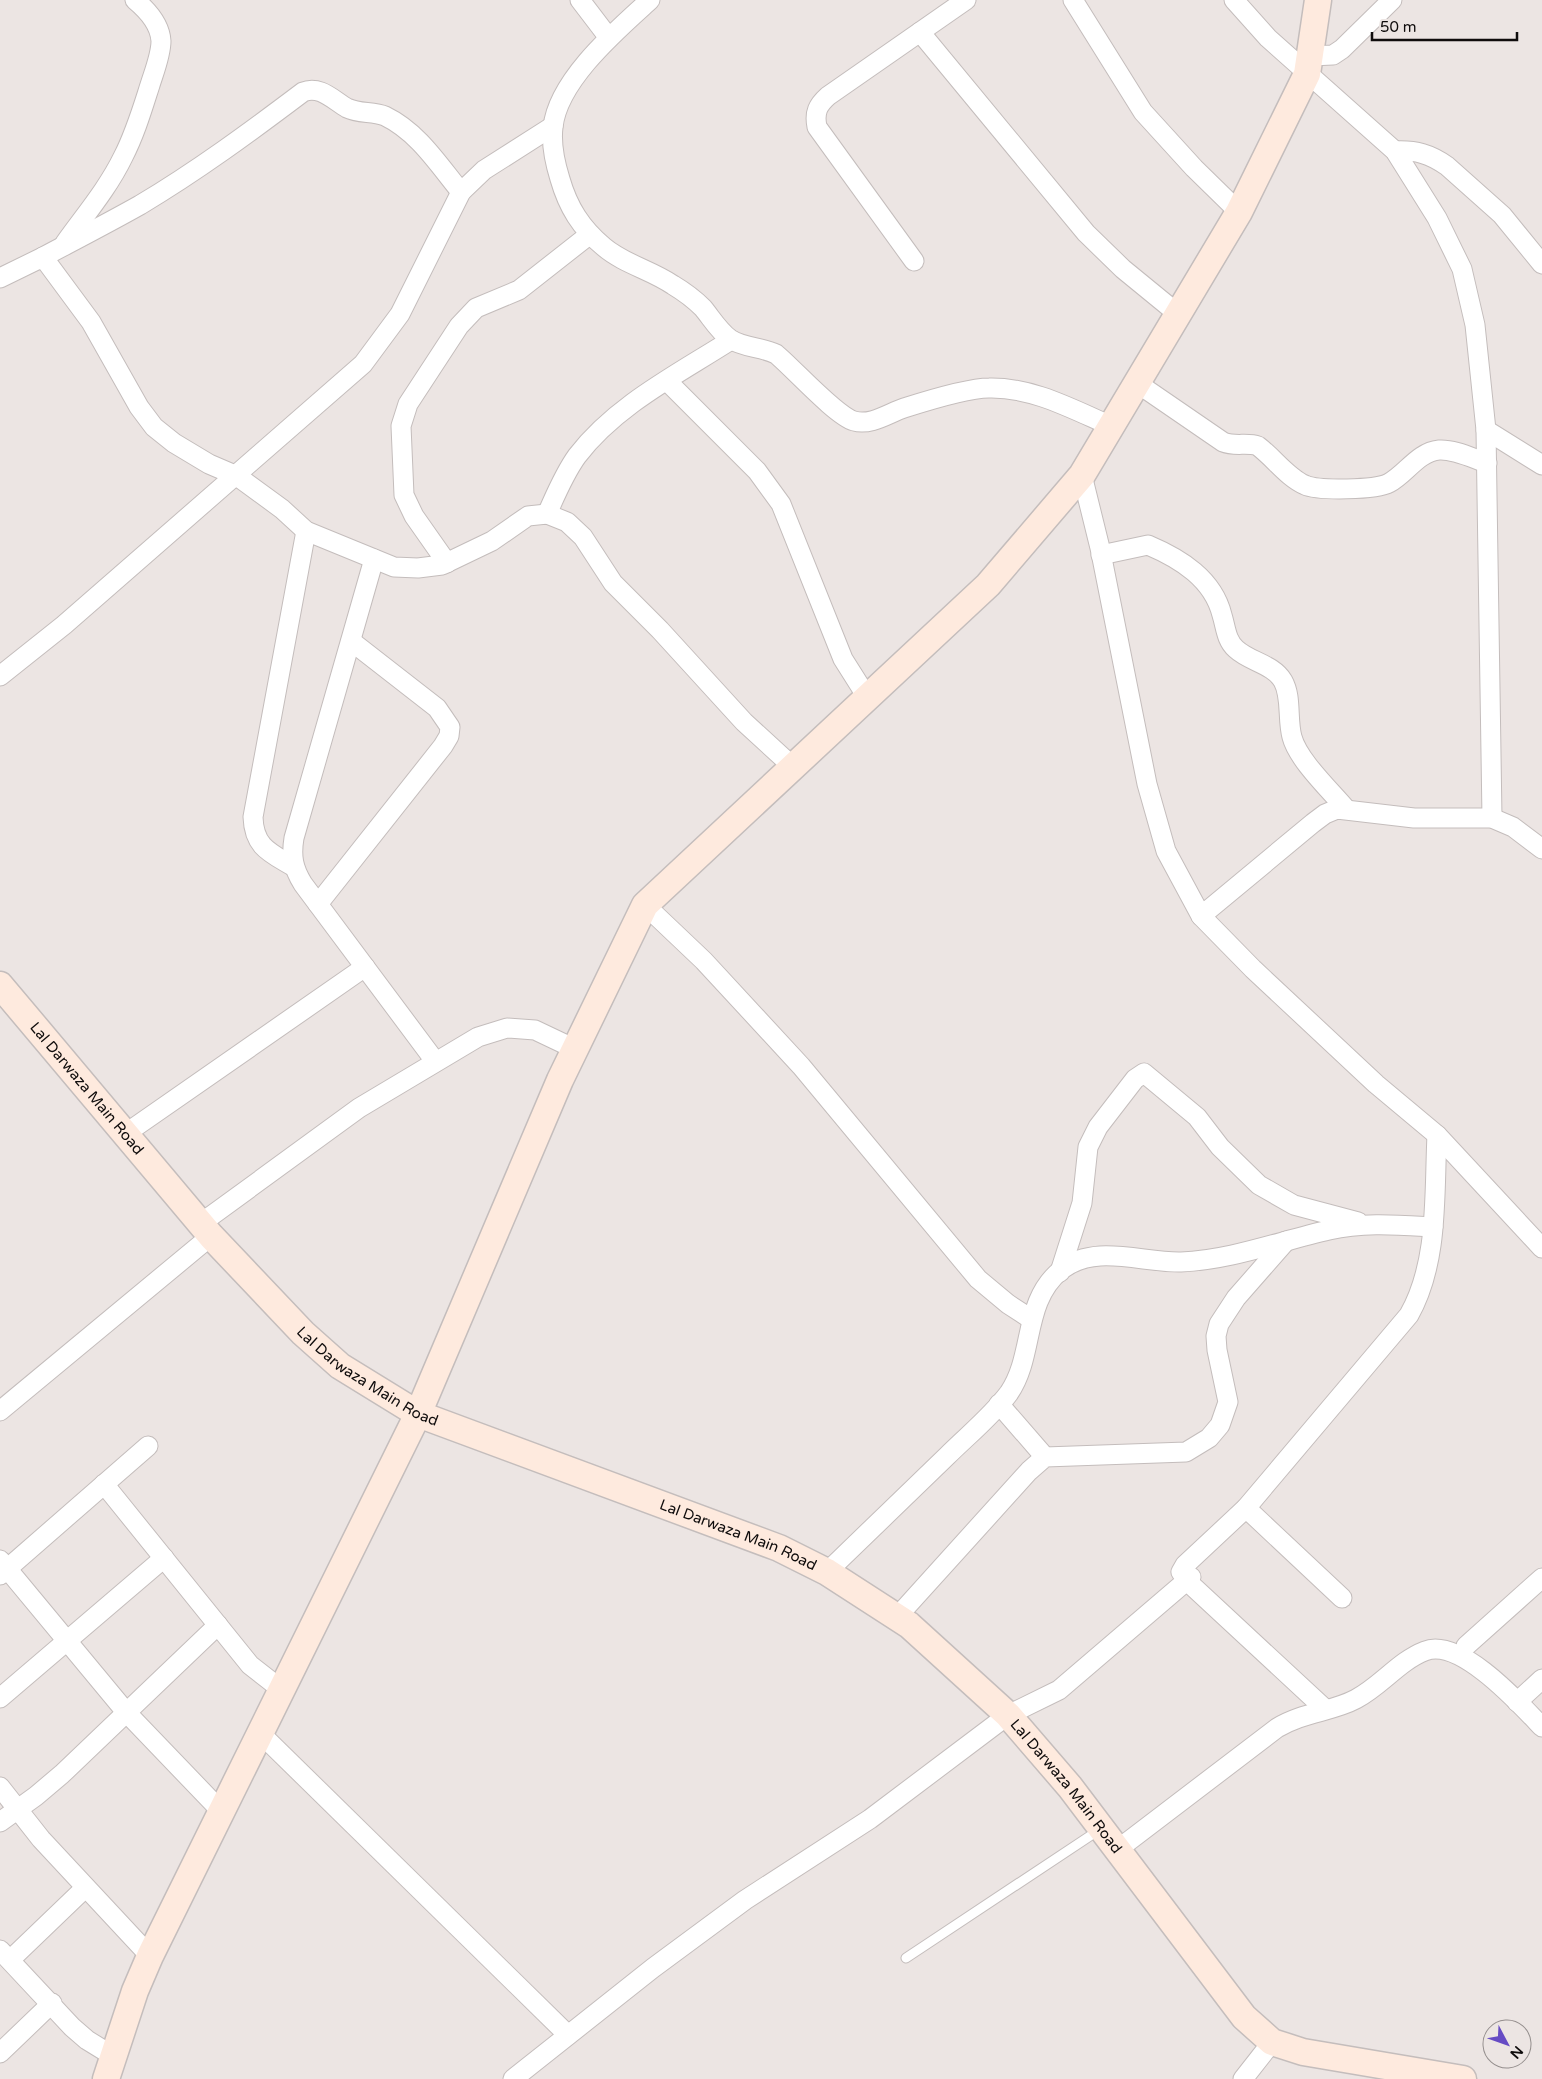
<svg xmlns="http://www.w3.org/2000/svg" width="1542" height="2079" font-family="'Varela Round',sans-serif">
<style>
.lines{fill:none;stroke-linecap:round;stroke-linejoin:round}
.lane-casing{stroke:#c4bdbc;stroke-width:11}
.street-casing{stroke:#c4bdbc;stroke-width:21}
.secondary-casing{stroke:#c4bdbc;stroke-width:29}
.lane{stroke:#fff;stroke-width:9}
.street{stroke:#fff;stroke-width:19}
.secondary{stroke:#feeade;stroke-width:26}
.labels{text-anchor:middle;stroke-width:5;stroke-linejoin:round;paint-order:stroke}
.street-label{font-size:15px;fill:#0f0c0c;stroke:#ece5e3}
</style>
<rect width="100%" height="100%" fill="#ece5e3"/>
<g class="lines">
<defs>
<path id="lane" d="M906 1958 1099 1830"/>
<g id="street">
<path d="M580 0 609 38"/>
<path d="M650 0C617 30 558 80 553 127 551 143 555 163 560 179 568 207 581 228 604 247 624 264 651 270 673 285 683 291 695 300 703 308 712 319 719 331 730 339 744 348 762 347 776 354 794 369 836 416 854 421 871 426 889 413 904 408 926 401 967 388 989 388 1032 387 1072 409 1111 426"/>
<path d="M1073 0 1143 112 1194 168 1239 212"/>
<path d="M1234 0 1268 38 1395 151 1437 218 1462 269 1475 325 1486 430 1492 818"/>
<path d="M920 32 1086 233 1123 269 1178 314"/>
<path d="M1311 56 1333 55 1342 49 1392 0"/>
<path d="M1395 151C1416 150 1430 154 1447 166L1502 215 1542 264"/>
<path d="M65 243C85 215 108 188 123 157 135 134 142 110 150 85 154 72 161 55 161 41 160 24 147 10 135 0"/>
<path d="M43 257C75 240 108 223 140 205 197 171 250 132 303 92 320 85 333 100 347 108 359 114 373 111 385 116 418 132 438 164 461 192"/>
<path d="M914 261 817 127C814 112 818 105 828 96L966 0"/>
<path d="M0 278 43 257 91 322 139 407 154 427 174 443 209 464 237 476 282 509 306 531 394 567 418 568 442 565 492 541 528 516 547 514 567 522 583 537 613 583 660 630 744 722 792 766"/>
<path d="M667 381 757 471 781 504 843 659 867 697"/>
<path d="M1137 383 1223 442C1235 447 1247 442 1258 446 1274 458 1288 478 1305 485 1318 491 1376 490 1389 483 1406 474 1418 452 1439 450 1454 449 1472 458 1487 463"/>
<path d="M1486 430 1542 465"/>
<path d="M1082 475 1100 548 1147 784 1166 851 1201 916 1313 823 1325 814 1337 809 1414 818H1492L1513 827 1542 849"/>
<path d="M547 514C556 494 564 474 577 456 616 405 678 374 731 340"/>
<path d="M1101 555 1148 545C1181 559 1213 579 1222 615 1226 628 1226 640 1236 649 1250 662 1273 664 1283 681 1292 697 1287 719 1292 737 1298 760 1330 790 1346 809"/>
<path d="M374 559 294 838C291 856 293 868 303 884L435 1061"/>
<path d="M447 563 414 516 404 495 401 426 408 404 459 326 476 308 519 290 589 235"/>
<path d="M0 676 64 625 363 364 400 314 461 192 484 170 553 126"/>
<path d="M294 867C271 853 254 848 253 817L306 531"/>
<path d="M318 904 443 746 449 736 450 727 437 708 351 641"/>
<path d="M645 905 704 961 801 1066 978 1279 1008 1304 1031 1319"/>
<path d="M1201 916 1253 969 1376 1084 1437 1135 1542 1248"/>
<path d="M125 1134 365 967"/>
<path d="M200 1224 359 1108 478 1037 507 1028 535 1030 575 1049"/>
<path d="M1060 1272 1082 1203 1088 1147 1098 1127 1135 1079 1144 1073 1197 1117 1220 1147 1259 1185 1294 1205 1358 1222"/>
<path d="M999 1404 1045 1457"/>
<path d="M0 1411 211 1236"/>
<path d="M104 1484 250 1665 282 1690"/>
<path d="M1246 1508 1342 1598"/>
<path d="M0 1560 126 1712 221 1811"/>
<path d="M827 1572C867 1533 907 1495 947 1456 967 1436 992 1416 1009 1393 1035 1355 1022 1302 1061 1270 1095 1243 1142 1263 1181 1262 1231 1260 1280 1241 1329 1230 1363 1222 1398 1225 1433 1227"/>
<path d="M0 1575 148 1446"/>
<path d="M897 1617 1029 1471 1045 1457 1186 1452 1209 1438 1220 1425 1228 1402 1217 1350 1216 1336 1219 1324 1236 1298 1286 1241"/>
<path d="M1466 1646 1542 1578"/>
<path d="M0 1698 164 1558"/>
<path d="M1517 1702 1542 1679"/>
<path d="M1325 1709 1187 1581 1181 1572 1185 1565 1246 1508 1409 1315C1439 1262 1434 1194 1437 1135"/>
<path d="M260 1733 568 2035"/>
<path d="M0 1787 41 1839 150 1956"/>
<path d="M0 1822 36 1796 62 1774 218 1625"/>
<path d="M1117 1850 1277 1728C1303 1712 1332 1712 1356 1699 1381 1686 1399 1661 1425 1651 1460 1637 1520 1704 1542 1727"/>
<path d="M0 1950 72 2027 87 2040 113 2056"/>
<path d="M10 1960 85 1888"/>
<path d="M0 2053 52 2003"/>
<path d="M513 2079 653 1968 745 1900 870 1819 1008 1715 1059 1690 1191 1577"/>
<path d="M1243 2079 1272 2042"/>
</g>
<g id="secondary">
<path id="s1" d="M0 985 211 1236 303 1333 340 1366 418 1414 779 1548 827 1572 909 1625 1008 1715 1070 1787 1244 2017 1272 2042 1303 2052 1463 2079"/>
<path d="M106 2079 135 1991 150 1956 418 1414 560 1080 645 905 988 585 1082 475 1239 212 1307 74 1318 0"/>
</g>
</defs>
<use href="#lane" class="lane-casing"/>
<use href="#street" class="street-casing"/>
<use href="#secondary" class="secondary-casing"/>
<use href="#lane" class="lane"/>
<use href="#street" class="street"/>
<use href="#secondary" class="secondary"/>
</g>
<g class="labels">
<g class="street-label">
<text dy="5" stroke="none"><textPath href="#s1" startOffset="135">Lal Darwaza Main Road</textPath></text>
<text dy="5" stroke="none"><textPath href="#s1" startOffset="540">Lal Darwaza Main Road</textPath></text>
<text dy="5" stroke="none"><textPath href="#s1" startOffset="945">Lal Darwaza Main Road</textPath></text>
<text dy="5" stroke="none"><textPath href="#s1" startOffset="1365">Lal Darwaza Main Road</textPath></text>
</g>
</g>
<g transform="translate(1507 2044) rotate(131)"><circle r="24" fill="#ece5e3" stroke="#948e8d"/>
<path d="M0-4L9 19L0 12L-9 19Z" fill="#664bc4"/>
<text y="-8" font-size="14" font-weight="bold" text-anchor="middle" fill="#0f0c0c">N</text>
</g>
<path d="M1372 32v8h145v-8" fill="none" stroke="#0f0c0c" stroke-width="2.5"/>
<text x="1380" y="32" font-size="15" fill="#0f0c0c" stroke="#ece5e3" stroke-width="4" paint-order="stroke">50 m</text>
</svg>
